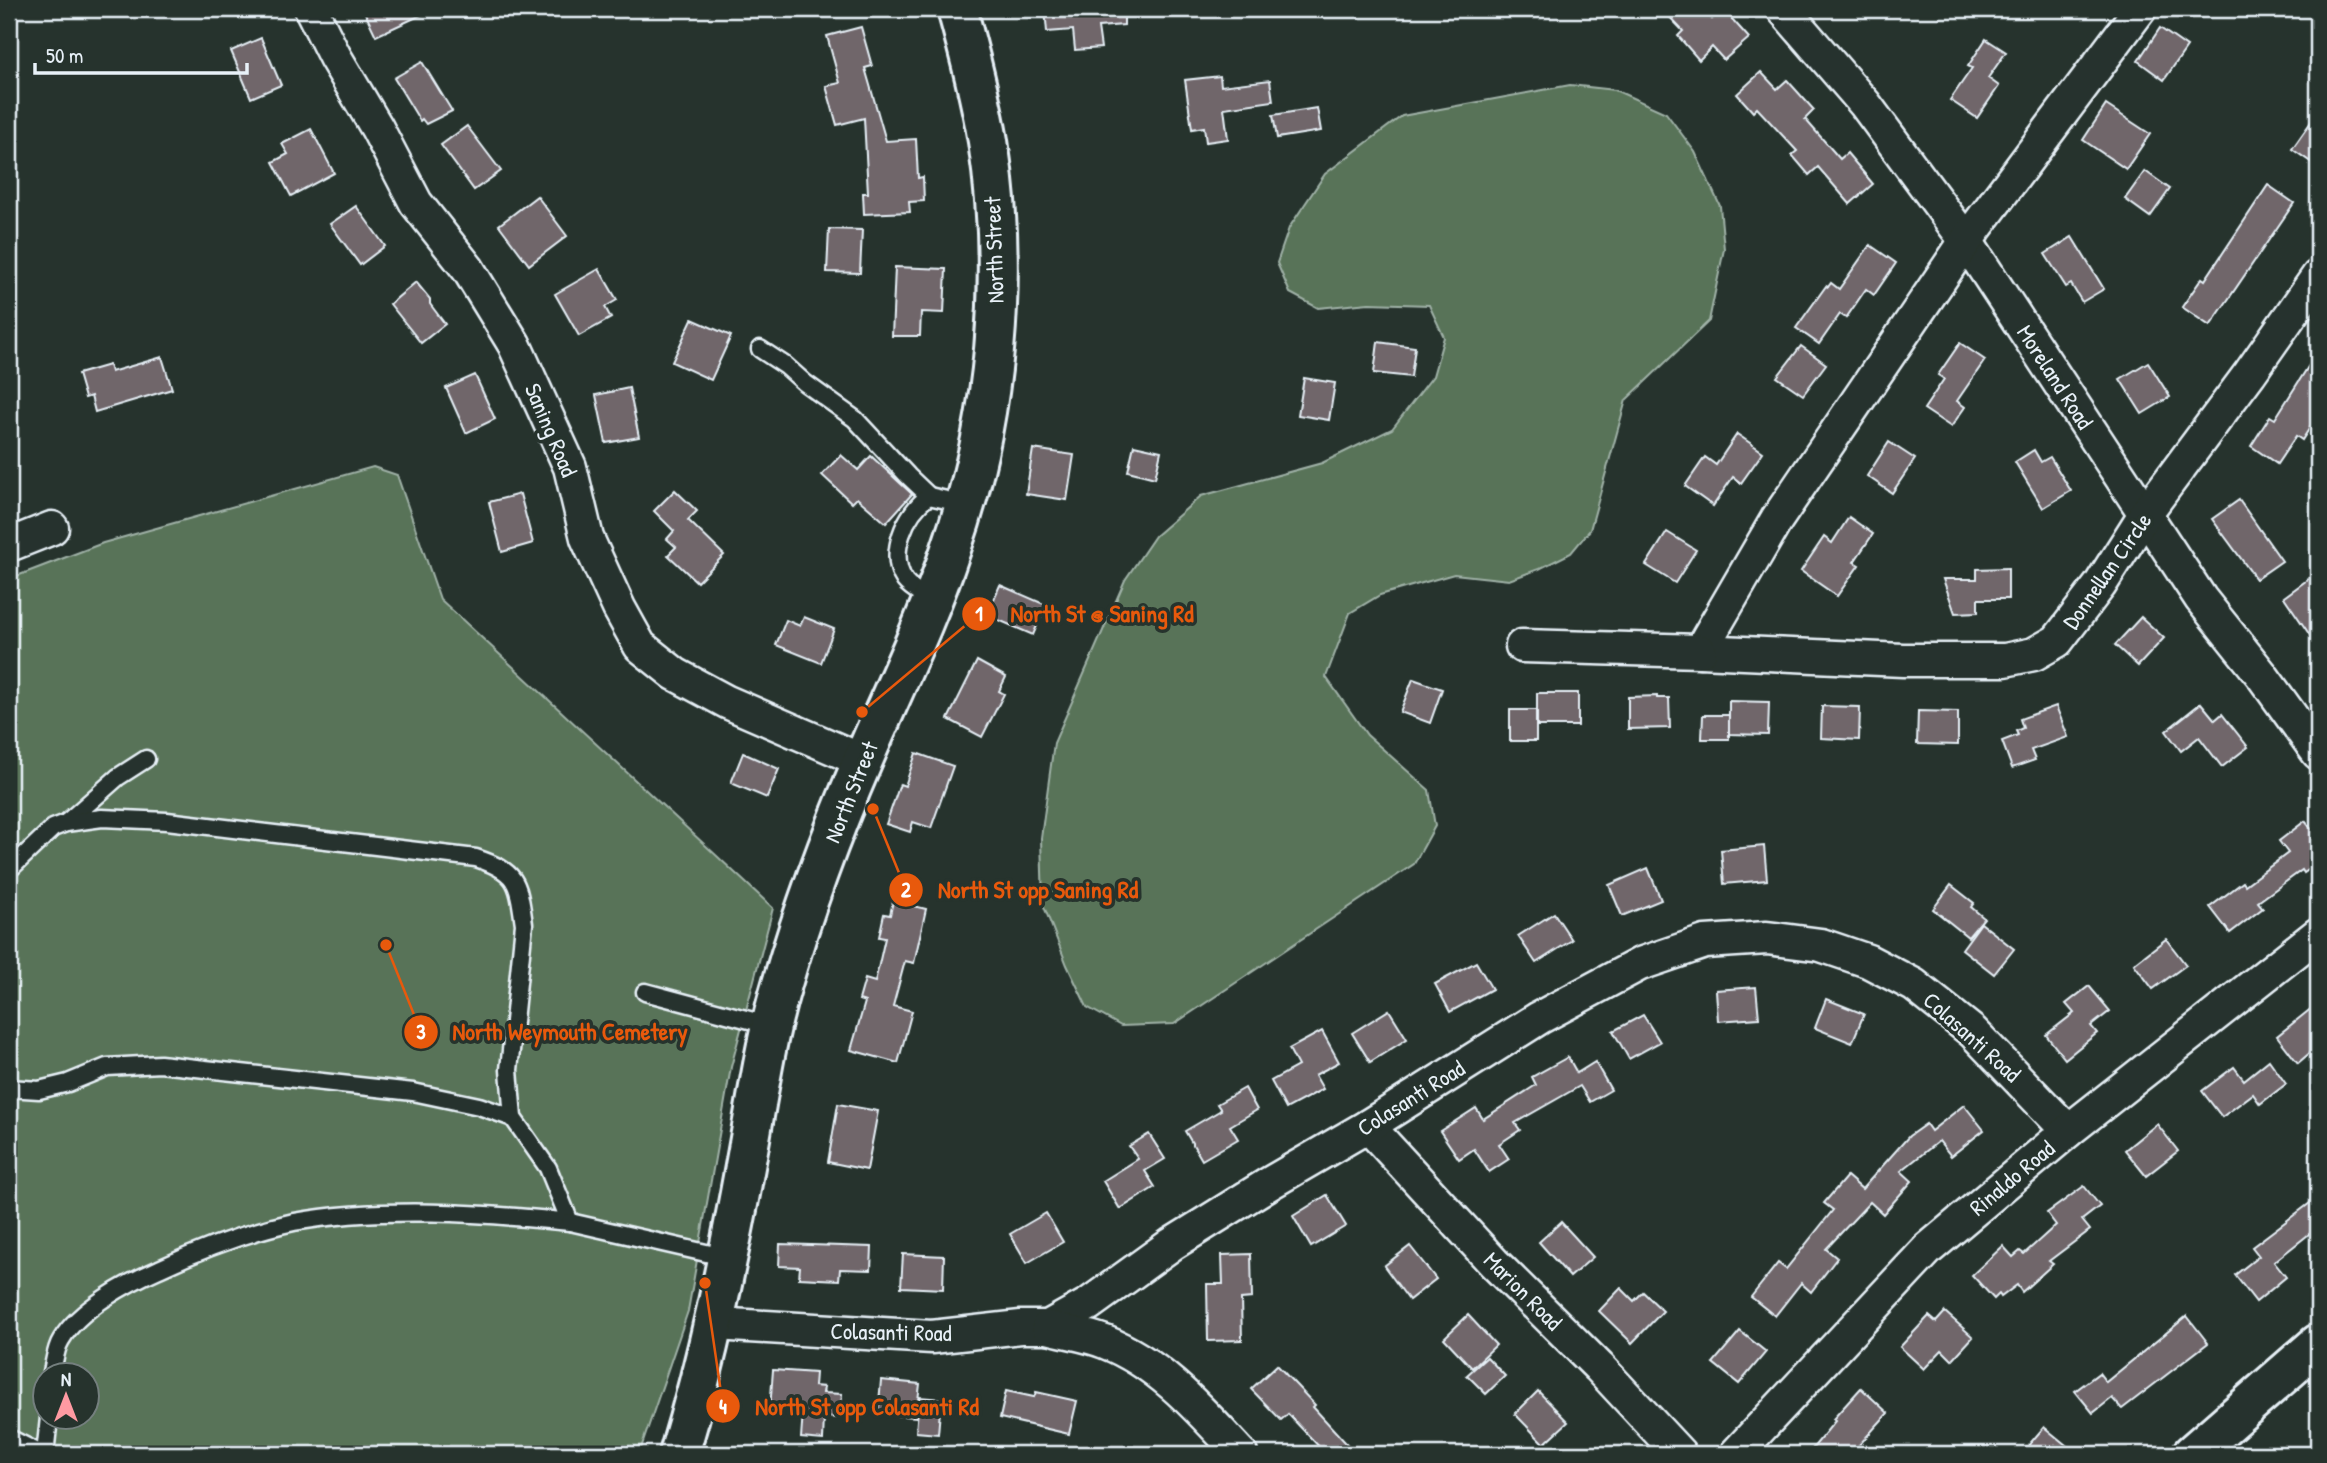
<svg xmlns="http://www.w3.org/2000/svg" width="2327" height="1463" font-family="'Patrick Hand',sans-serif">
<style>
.green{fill:#597358;stroke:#a0b2a8;stroke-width:2;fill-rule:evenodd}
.building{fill:#70666b;stroke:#e8f1f8;stroke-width:2}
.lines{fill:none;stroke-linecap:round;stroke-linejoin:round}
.service-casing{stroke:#e8f1f8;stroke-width:21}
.minor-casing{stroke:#e8f1f8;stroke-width:37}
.tertiary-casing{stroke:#e8f1f8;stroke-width:44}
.secondary-casing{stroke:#e8f1f8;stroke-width:44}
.service{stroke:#26332d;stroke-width:16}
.minor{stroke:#26332d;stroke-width:32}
.tertiary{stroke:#26332d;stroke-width:38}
.secondary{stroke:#26332d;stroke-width:38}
.labels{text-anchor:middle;stroke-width:7;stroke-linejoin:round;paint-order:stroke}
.street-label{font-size:23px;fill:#e8f1f8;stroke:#26332d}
.leader{fill:none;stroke:#e8590c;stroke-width:2.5}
.callout-dot{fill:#e8590c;stroke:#26332d;stroke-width:2.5}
.mark-label{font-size:21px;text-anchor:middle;font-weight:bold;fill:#fff}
.callout-label{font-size:24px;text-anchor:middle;font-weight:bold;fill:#e8590c;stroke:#26332d;stroke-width:7;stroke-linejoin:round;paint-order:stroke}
</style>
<rect width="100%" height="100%" fill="#26332d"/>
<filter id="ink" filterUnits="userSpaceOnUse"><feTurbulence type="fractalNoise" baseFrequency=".0143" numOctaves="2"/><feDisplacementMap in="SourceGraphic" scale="14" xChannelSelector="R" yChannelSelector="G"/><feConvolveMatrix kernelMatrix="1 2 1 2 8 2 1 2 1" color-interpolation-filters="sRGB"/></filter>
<g filter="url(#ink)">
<g class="green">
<path d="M1570 85 1615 90 1666 113 1695 152 1720 206 1724 249 1709 321 1626 400 1590 530 1571 553 1539 569 1509 580 1454 574 1380 595 1350 613 1326 677 1367 735 1429 790 1435 826 1414 864 1174 1024 1121 1026 1087 1007 1067 965 1043 904 1041 838 1054 743 1125 580 1155 536 1201 496 1322 463 1392 429 1433 376 1444 337 1429 305 1369 303 1318 308 1290 293 1277 263 1289 228 1325 174 1402 116Z"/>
<path d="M373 467 397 475 440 599 773 908 731 1067 688 1311 639 1454H9V579L103 543ZM46 1376H88V1418H46Z"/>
</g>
<g class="building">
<path d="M363 9H434L376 36Z"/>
<path d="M1045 9H1124V25L1098 27 1101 48 1075 50 1073 30 1047 32Z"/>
<path d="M1662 9H1702L1712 19 1723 9 1749 38 1724 60 1712 47 1699 60 1678 36 1683 31Z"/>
<path d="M861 27 872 66 865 68 886 141 916 139 918 178 923 177 924 201 909 202 910 212 864 214 863 193H868L864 118 837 125 826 86 840 83 827 36Z"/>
<path d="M2160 28 2187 47 2164 80 2138 61Z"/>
<path d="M261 38 281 85 251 98 231 51Z"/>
<path d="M1986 39 2006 52 1988 78 1999 86 1977 118 1950 100 1972 68 1968 66Z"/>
<path d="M422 62 452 111 426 124 422 119 420 121 394 78Z"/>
<path d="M1761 72 1777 89 1787 80 1814 110 1805 119 1840 159 1847 153 1873 184 1850 204 1818 167 1809 175 1792 155 1797 151 1757 108 1753 112 1737 94Z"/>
<path d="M1220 76 1221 86 1270 80 1273 101 1224 108 1228 139 1206 142 1204 127 1192 129 1185 80Z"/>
<path d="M2106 105 2150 134 2126 169 2083 140Z"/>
<path d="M1317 108 1321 131 1277 138 1273 115Z"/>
<path d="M2318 112V167L2292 149Z"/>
<path d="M467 126 501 171 474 190 441 145Z"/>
<path d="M311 129 334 173 291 196 273 162 288 154 282 144Z"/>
<path d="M2145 171 2170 189 2150 217 2125 199Z"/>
<path d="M2268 185 2294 203 2210 326 2182 307 2202 278 2205 280Z"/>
<path d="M537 196 567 236 529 265 499 225Z"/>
<path d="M356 206 385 246 360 265 330 224Z"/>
<path d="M829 229 862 230 860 273 827 272Z"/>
<path d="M2072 237 2104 289 2082 302 2071 284 2066 287 2045 254Z"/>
<path d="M1870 245 1896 263 1874 295 1866 289 1846 318 1840 314 1819 344 1796 328 1826 286 1828 287 1831 283 1839 289Z"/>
<path d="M895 267 946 269 944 313 921 312 920 336H892Z"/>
<path d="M599 269 617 300 605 307 611 318 579 336 555 294Z"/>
<path d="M416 282 430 299V304L445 324 421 343 390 304Z"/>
<path d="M692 319 731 336 711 380 672 362Z"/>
<path d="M1378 342 1415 347 1411 377 1374 373Z"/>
<path d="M1960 343 1985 360 1957 401 1965 407 1951 427 1924 409 1944 379 1938 375Z"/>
<path d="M1801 346 1826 364 1803 395 1777 377Z"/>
<path d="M2318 351V415L2302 440 2296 436 2277 464 2251 446 2270 416 2275 419Z"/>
<path d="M162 357 172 389 95 412 91 396 85 398 78 374 109 365 111 372Z"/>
<path d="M2148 362 2170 397 2142 414 2120 379Z"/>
<path d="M475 375 495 419 466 433 446 388Z"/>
<path d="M1304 378 1335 383 1329 420 1298 415Z"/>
<path d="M629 388 639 437 606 443 596 395Z"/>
<path d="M1737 434 1763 452 1741 483 1733 477 1713 506 1685 486 1705 457 1716 465Z"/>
<path d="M1889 442 1915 459 1892 493 1867 476Z"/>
<path d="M1134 445 1161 451 1155 478 1128 471Z"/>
<path d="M1033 449 1074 455 1067 500 1026 494Z"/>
<path d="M2034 450 2041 462 2050 457 2071 491 2043 508 2015 462Z"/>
<path d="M841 455 858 470 871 456 912 494 886 523 857 498 852 503 822 475Z"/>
<path d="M675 490 697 511 688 520 724 555 697 582 668 555 676 547 667 539 674 531 654 511Z"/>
<path d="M520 494 533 543 502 552 489 502Z"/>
<path d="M2239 500 2282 561 2256 579 2212 519Z"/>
<path d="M1849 517 1873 534 1854 562 1859 565 1837 596 1801 571 1824 537 1832 543Z"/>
<path d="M1667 532 1696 550 1675 583 1646 565Z"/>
<path d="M2008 568V599H1978V612L1955 613 1943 579H1977V569Z"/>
<path d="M2318 572V647L2284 597Z"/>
<path d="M1000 585 1046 605 1033 635 987 615Z"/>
<path d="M804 617 834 629 821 663 776 645 786 620 800 626Z"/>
<path d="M2141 617 2164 638 2138 666 2115 645Z"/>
<path d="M977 661 1006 677 999 691 1004 694 982 737 948 719Z"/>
<path d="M1413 679 1442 689 1430 723 1400 712Z"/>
<rect x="1537" y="693" width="41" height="33"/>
<path d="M1657 696V698H1669L1670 728 1628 729V697Z"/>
<path d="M1729 701 1769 702 1768 735 1729 734Z"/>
<path d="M2201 703 2215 720 2222 714 2248 747 2222 767 2199 737 2181 751 2166 731Z"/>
<path d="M1822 706 1860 707 1859 740 1821 738Z"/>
<path d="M2056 706 2068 737 2031 750 2035 760 2012 768 2002 741 2018 735 2016 731 2023 728 2020 719Z"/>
<rect x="1510" y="710" width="26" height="31"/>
<path d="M1918 711 1958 712V745L1917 744Z"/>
<path d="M1703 715H1729V739H1702Z"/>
<path d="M743 753 779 769 767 798 731 783Z"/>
<path d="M916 753 953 766 931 828 913 822 910 832 886 824 900 784 905 786Z"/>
<path d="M2305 821 2318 837V863L2304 873 2302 870 2258 902 2263 908 2230 933 2210 907 2243 882 2245 885 2288 853 2279 841Z"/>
<path d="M1764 846 1767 880 1724 884 1721 850Z"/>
<path d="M1648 868 1661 900 1622 916 1609 885Z"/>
<path d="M1951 885 1974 903 1971 907 1984 918 1968 937 1933 909Z"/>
<path d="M893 901 926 909 914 963 905 961 893 1006 912 1011 898 1063 851 1050 865 1002 859 1000 865 979 875 982 885 938 879 937 884 914 890 915Z"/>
<path d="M1554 913 1572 940 1536 963 1518 936Z"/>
<path d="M1981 923 2014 949 1994 974 1962 949Z"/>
<path d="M2166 939 2186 965 2153 989 2134 964Z"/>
<path d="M1476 962 1492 989 1450 1012 1435 984Z"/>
<path d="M2089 986 2110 1011 2091 1026 2097 1033 2065 1059 2046 1035 2074 1013 2066 1004Z"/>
<path d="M1756 987 1759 1018 1718 1021 1716 990Z"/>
<path d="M1826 999 1864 1014 1852 1043 1815 1028Z"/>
<path d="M2318 1003V1046L2298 1063 2277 1036Z"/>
<path d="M1389 1010 1407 1039 1370 1062 1352 1033Z"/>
<path d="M1643 1015 1660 1042 1629 1059 1613 1031Z"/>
<path d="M1322 1031 1339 1062 1315 1075 1323 1089 1286 1109 1271 1081 1298 1066 1289 1049Z"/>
<path d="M1568 1057 1577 1073 1595 1062 1611 1090 1590 1102 1580 1086 1515 1123 1520 1130 1499 1144 1509 1159 1489 1172 1474 1149 1459 1159 1440 1131 1476 1108 1483 1119 1536 1085 1532 1077Z"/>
<path d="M2269 1060 2286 1084 2260 1104 2253 1094 2222 1117 2202 1091 2234 1067 2244 1080Z"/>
<path d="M1245 1088 1257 1110 1230 1126 1238 1139 1202 1160 1185 1131 1221 1110 1217 1104Z"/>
<path d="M838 1104 878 1111 867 1170 828 1162Z"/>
<path d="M1964 1105 1984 1130 1951 1156 1939 1141 1901 1171 1912 1181 1883 1214 1870 1202 1826 1249 1837 1258 1811 1292 1801 1283 1775 1316 1751 1297 1778 1263 1786 1269 1833 1210 1824 1203 1847 1176 1862 1189 1909 1136 1926 1124 1931 1131Z"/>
<path d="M2157 1124 2178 1151 2146 1176 2125 1150Z"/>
<path d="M1149 1134 1165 1159 1145 1171 1155 1187 1120 1209 1103 1181 1138 1159 1129 1146Z"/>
<path d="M2084 1186 2100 1206 2082 1220 2090 1230 2049 1261 2053 1264 2022 1292 2017 1285 2001 1297 1999 1294 1994 1299 1972 1275 2003 1246 2013 1257 2020 1251 2024 1254 2056 1225 2047 1213Z"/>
<path d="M1327 1195 1346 1226 1311 1247 1293 1216Z"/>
<path d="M2318 1197V1227L2274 1262 2286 1277 2256 1302 2235 1275 2259 1256 2252 1247Z"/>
<path d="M1046 1213 1063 1242 1027 1263 1010 1234Z"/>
<path d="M1561 1222 1593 1257 1570 1277 1539 1242Z"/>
<path d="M780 1244 872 1247 871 1270 840 1269 839 1280 799 1278 800 1267 779 1266Z"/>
<path d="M1410 1246 1436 1279 1409 1300 1384 1266Z"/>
<path d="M903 1254 944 1256 943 1289 901 1287Z"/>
<path d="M1251 1254 1252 1298 1241 1299 1242 1340 1208 1341 1207 1284H1223L1222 1255Z"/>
<path d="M1621 1288 1634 1301 1643 1292 1663 1311 1632 1343 1599 1311Z"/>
<path d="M1945 1312 1973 1337 1952 1360 1942 1350 1924 1369 1900 1347 1929 1316 1936 1322Z"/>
<path d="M1468 1315 1496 1345 1472 1368 1444 1338Z"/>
<path d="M2187 1316 2208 1343 2122 1409 2112 1398 2093 1413 2075 1391 2099 1373 2106 1382Z"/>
<path d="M1740 1331 1766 1352 1739 1384 1713 1363Z"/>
<path d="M1487 1357 1505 1376 1486 1394 1467 1375Z"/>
<path d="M1277 1365 1315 1405 1313 1407 1356 1454H1326L1288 1414 1281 1420 1251 1389Z"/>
<path d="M773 1370 815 1373 814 1386 824 1387 823 1393 842 1394 840 1418 824 1417 823 1440 801 1438 803 1411 770 1409Z"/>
<path d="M881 1380 920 1384 916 1417 878 1414Z"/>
<path d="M1861 1388 1888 1413 1851 1454H1808L1835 1421 1833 1419Z"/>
<path d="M1006 1391 1034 1397 1036 1392 1077 1401 1069 1434 1000 1418Z"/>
<path d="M1538 1391 1568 1422 1544 1444 1515 1414Z"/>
<path d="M919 1397 941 1399 938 1434 916 1432Z"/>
<path d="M2044 1427 2077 1454H2021Z"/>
</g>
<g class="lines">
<defs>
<g id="service">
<path d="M760 349 786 366 805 383 855 419 908 476 929 496"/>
<path d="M932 601C924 595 911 589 905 581 887 554 905 513 929 496L964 504"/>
<path d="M66 823 118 777 146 759"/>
<path d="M9 870 53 828 66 823 102 818 167 821 476 858C518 872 518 882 524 924L509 1070 513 1118 548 1168 570 1222C482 1213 382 1206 294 1222 247 1232 202 1249 159 1269 127 1283 79 1309 61 1340 55 1349 54 1365 51 1376"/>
<path d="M645 992 772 1026"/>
<path d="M9 1088 39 1090 68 1083 107 1067 160 1064 413 1092 479 1106 513 1118"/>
<path d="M570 1222 728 1258"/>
<path d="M9 1438 41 1454"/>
<path d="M45 1454 49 1418"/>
</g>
<g id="minor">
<path d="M311 9 335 57 377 128 416 203 468 269 514 344 570 467 587 538 619 608 640 646 675 674 727 702 863 761"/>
<path d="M1783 9 1865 104 1966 241 2201 599 2261 674 2318 753"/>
<path d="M2140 9 1966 241 1777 519 1700 651 1903 660H2005L2034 654 2057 641 2100 585 2145 514 2250 373 2318 276"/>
<path d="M9 545 52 528"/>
<path d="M1522 646 1700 651"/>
<path d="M1368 1126 1494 1263 1599 1367 1680 1454"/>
<path d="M715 1324 932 1337 1021 1327H1048L1089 1304 1172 1244 1270 1183 1368 1126 1539 1018 1640 964 1705 942 1767 938 1821 945 1868 961 1914 985 1973 1032 2068 1131"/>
<path d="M1048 1327C1066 1332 1087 1335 1105 1342 1161 1364 1201 1411 1241 1454"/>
<path d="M1736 1454 1928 1249 2068 1131 2318 934"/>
</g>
<path id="tertiary" d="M679 1454C708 1358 728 1260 746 1161 757 1102 765 1041 782 984 804 907 832 832 864 758 894 688 927 621 951 549 996 420 1009 276 988 141 980 96 969 52 957 9"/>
<path id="secondary" d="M2192 1454 2318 1344"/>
</defs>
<use href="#service" class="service-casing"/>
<use href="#minor" class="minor-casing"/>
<use href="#tertiary" class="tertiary-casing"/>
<use href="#secondary" class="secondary-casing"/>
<use href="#service" class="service"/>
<use href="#minor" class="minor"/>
<use href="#tertiary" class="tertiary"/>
<use href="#secondary" class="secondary"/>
</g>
</g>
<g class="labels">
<g class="street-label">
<text transform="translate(994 250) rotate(-92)" y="8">North Street</text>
<text transform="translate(2055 377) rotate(57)" y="8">Moreland Road</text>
<text transform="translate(551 430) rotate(67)" y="8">Saning Road</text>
<text transform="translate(2107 571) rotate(-55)" y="8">Donnellan Circle</text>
<text transform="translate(851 792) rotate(-68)" y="8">North Street</text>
<text transform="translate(1972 1037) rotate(42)" y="8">Colasanti Road</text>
<text transform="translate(1411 1098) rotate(-32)" y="8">Colasanti Road</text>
<text transform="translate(2012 1178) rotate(-40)" y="8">Rinaldo Road</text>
<text transform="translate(1523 1291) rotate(45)" y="8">Marion Road</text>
<text transform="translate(891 1332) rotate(1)" y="8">Colasanti Road</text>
</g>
</g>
<path class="leader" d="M862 712L979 614M873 809L906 890M386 945L421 1032M705 1283L723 1406"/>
<g class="callout-dot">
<circle cx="862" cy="712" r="7"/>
<circle cx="873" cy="809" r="7"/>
<circle cx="386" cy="945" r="7"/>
<circle cx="705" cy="1283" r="7"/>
<circle cx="979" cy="614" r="18"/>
<circle cx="906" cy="890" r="18"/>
<circle cx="421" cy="1032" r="18"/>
<circle cx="723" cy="1406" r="18"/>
</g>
<g class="mark-label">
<text x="979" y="621">1</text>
<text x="906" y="897">2</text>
<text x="421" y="1039">3</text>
<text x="723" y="1414">4</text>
</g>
<g class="callout-label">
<text x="1102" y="622">North St @ Saning Rd</text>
<text x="1038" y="898">North St opp Saning Rd</text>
<text x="570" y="1040">North Weymouth Cemetery</text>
<text x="867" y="1415">North St opp Colasanti Rd</text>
</g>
<rect width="2327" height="1463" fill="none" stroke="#26332d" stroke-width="35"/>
<rect x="18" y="18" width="2292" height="1428" fill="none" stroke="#e8f1f8" stroke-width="2.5" filter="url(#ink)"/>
<g transform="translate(66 1396)"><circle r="33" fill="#26332d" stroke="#747f7e" stroke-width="2"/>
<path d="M0-5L12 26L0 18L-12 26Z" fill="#ff9aa2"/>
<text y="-10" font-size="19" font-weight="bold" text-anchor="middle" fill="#e8f1f8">N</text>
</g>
<path d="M35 63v10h212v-10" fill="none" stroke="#e8f1f8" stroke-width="3.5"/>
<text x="46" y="63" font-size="21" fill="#e8f1f8" stroke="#26332d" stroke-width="5" paint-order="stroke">50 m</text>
</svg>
